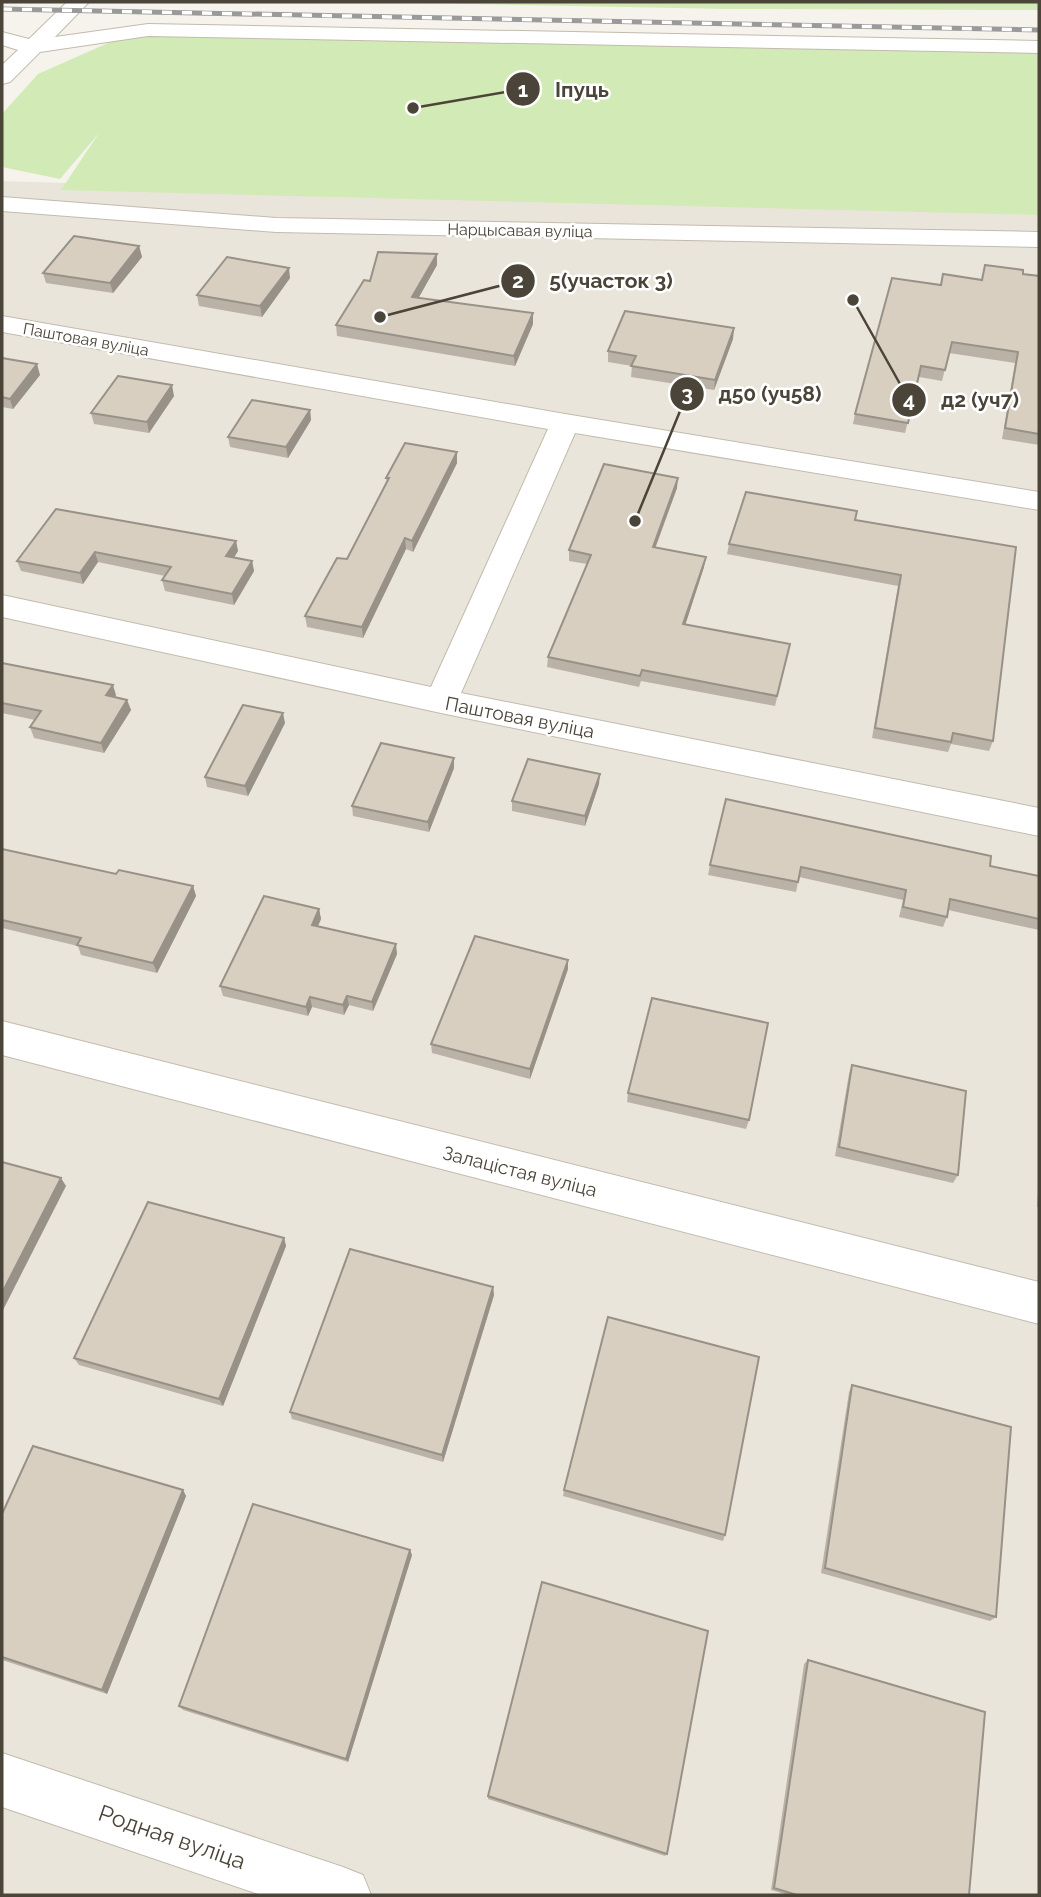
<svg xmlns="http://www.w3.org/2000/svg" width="1041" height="1897" font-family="Raleway,sans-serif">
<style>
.residential{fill:#eae5da}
.green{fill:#d2eab5}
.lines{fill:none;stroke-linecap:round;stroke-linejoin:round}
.minor-casing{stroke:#c2bbae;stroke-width:2}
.minor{fill:#fff;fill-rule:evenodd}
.rail-casing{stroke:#9a9a9a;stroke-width:5}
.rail{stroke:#fff;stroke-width:3.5;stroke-dasharray:10;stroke-linecap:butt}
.wall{fill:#bab2a6}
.shaded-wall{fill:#979187}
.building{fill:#d8cfc1;stroke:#979187;stroke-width:2}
.labels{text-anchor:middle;stroke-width:5;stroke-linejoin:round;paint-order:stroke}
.far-street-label{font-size:16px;fill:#4b4439;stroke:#fff}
.street-label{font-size:19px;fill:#4b4439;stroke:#fff}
.near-street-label{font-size:23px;fill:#4b4439;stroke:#fff}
.leader{fill:none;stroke:#4b4439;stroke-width:2.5}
.callout-dot{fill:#4b4439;stroke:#fff;stroke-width:2.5}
.mark-label{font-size:21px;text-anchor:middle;font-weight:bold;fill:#fff}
.callout-label{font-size:21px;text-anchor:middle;font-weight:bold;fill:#4b4439;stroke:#fff;stroke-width:5;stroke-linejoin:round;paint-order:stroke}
</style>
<rect width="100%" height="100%" fill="#f6f3ec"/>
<path class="residential" d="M2 181 1039 215V1895H2Z"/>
<g class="green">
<path d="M367 2H1039V10L727 9Z"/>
<path d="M151 24 1039 42V215L61 190 99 133 60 179 2 167V114L38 74Z"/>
</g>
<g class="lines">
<defs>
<g id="minor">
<path d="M67 2H89L55 37 148 24 1039 41V53L148 36 40 52 10 82 2 84V65L18 50 2 45V32L29 39Z"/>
<path d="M2 197 276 218 1039 232V247L276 232 2 211Z"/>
<path d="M2 316 565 414 1039 492V510L575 433 461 693 1039 808V836L441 713 2 617V595L431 687 548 429 2 332Z"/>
<path d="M2 1021 1039 1282V1324L2 1055Z"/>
<path d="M2 1753 343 1867 363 1875 371 1895H261L2 1807Z"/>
</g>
</defs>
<use href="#minor" class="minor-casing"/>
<use href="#minor" class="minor"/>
<defs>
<path id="rail" d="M2 9 1039 30"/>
</defs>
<use href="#rail" class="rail-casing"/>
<use href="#rail" class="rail"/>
</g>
<g class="wall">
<path d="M139 246 142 257 113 293 46 283 43 273Z"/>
<path d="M437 265 418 298 533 324 515 366 337 336 336 325 370 281Z"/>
<path d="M985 265 1023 274 1039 276V445L1002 439 1015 363 949 353 942 381 919 377 905 433 853 424 855 414 941 285 981 280Z"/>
<path d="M290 278 262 317 199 306 197 295Z"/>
<path d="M734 328 733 339 714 390 631 377 632 366 608 362V351Z"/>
<path d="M2 358 40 375 13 409 2 407Z"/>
<path d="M174 396 149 433 94 424 91 413Z"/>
<path d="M310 410 311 420 288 458 230 447 228 437Z"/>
<path d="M457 452V463L413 552 406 549 363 638 307 627 305 616 347 559 387 482 386 478Z"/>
<path d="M677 488 655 547 704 567 685 625 790 644 775 706 641 681 639 687 547 667 548 657 587 564 569 561V550Z"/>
<path d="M56 509 236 541 238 551 234 557 252 561 254 571 234 605 165 591 162 580 165 576 98 562 83 584 21 571 17 561Z"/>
<path d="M855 520 1016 547 993 741 989 751 951 744 948 752 872 738 898 586 727 554 729 544Z"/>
<path d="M2 663 116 695 115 697 127 700 131 710 104 753 34 738 30 727 35 720 2 713Z"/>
<path d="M285 723 248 796 207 787 205 777Z"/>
<path d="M454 768 429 832 353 816 352 806Z"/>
<path d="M599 784 585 826 512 811V801Z"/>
<path d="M2 849 116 874 193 886 196 896 157 973 81 955 78 946 2 928Z"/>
<path d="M710 865 990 866 1039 876V930L948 910 947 917 943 927 899 917 903 900 799 877 796 892 708 875Z"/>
<path d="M319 909 321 919 318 926 397 954 373 1011 349 1005 344 1015 312 1007 308 1016 223 996 220 986Z"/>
<path d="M568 969 530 1079 432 1053 431 1044Z"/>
<path d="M852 1065 958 1175 953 1183 835 1156 849 1074Z"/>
<path d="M628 1093 749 1120 746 1129 627 1102Z"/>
<path d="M1039 1175V1207H1037Z"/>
<path d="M284 1238 286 1246 223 1406 79 1365 74 1358Z"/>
<path d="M493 1287 494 1295 443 1462 292 1419 290 1412Z"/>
<path d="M852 1385 996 1617 990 1621 821 1573 849 1392Z"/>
<path d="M183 1490 186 1496 107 1694 2 1660V1514Z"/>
<path d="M564 1490 725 1535 723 1541 563 1496Z"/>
<path d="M412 1555 348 1762 183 1710 179 1706Z"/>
<path d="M808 1660 969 1895H788L771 1890 804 1664Z"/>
<path d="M488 1796 667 1854 665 1856 488 1799Z"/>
</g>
<g class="shaded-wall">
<path d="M139 246 142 257 113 293 110 283Z"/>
<path d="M437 254V265L413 308 412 297Z"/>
<path d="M289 268 290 278 262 317 260 306Z"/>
<path d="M533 313V324L515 366 514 356Z"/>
<path d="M734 328 733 339 714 390 715 380Z"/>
<path d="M37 364 40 375 13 409 10 399Z"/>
<path d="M172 385 174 396 149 433 147 422Z"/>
<path d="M310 410 311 420 288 458 286 447Z"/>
<path d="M457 452V463L413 552 412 541Z"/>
<path d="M678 478 677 488 652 557 653 547Z"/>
<path d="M405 538 406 549 363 638 362 627Z"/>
<path d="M236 541 238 551 228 567 226 556Z"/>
<path d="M95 552 98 562 83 584 80 573Z"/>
<path d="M706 557 704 567 682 635 683 624Z"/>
<path d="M252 561 254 571 234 605 232 594Z"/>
<path d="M113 685 116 695 109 706 106 695Z"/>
<path d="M127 700 131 710 104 753 101 743Z"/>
<path d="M283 713 285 723 248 796 245 786Z"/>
<path d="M454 758V768L429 832 428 822Z"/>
<path d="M600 774 599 784 585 826V816Z"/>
<path d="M193 886 196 896 157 973 153 963Z"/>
<path d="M319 909 321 919 314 935 312 925Z"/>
<path d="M396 944 397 954 373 1011 372 1002Z"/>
<path d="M568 960V969L530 1079V1069Z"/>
<path d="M347 996 349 1005 344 1015 343 1005Z"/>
<path d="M310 997 312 1007 308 1016 306 1007Z"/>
<path d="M61 1178 66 1186 2 1312V1293Z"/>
<path d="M284 1238 286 1246 223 1406 219 1399Z"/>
<path d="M493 1287 494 1295 443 1462 442 1455Z"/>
<path d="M183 1490 186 1496 107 1694 102 1690Z"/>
<path d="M410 1550 412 1555 348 1762 346 1759Z"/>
</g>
<g class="building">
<path d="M74 236 139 246 110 283 43 273Z"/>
<path d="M378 252 437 254 412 297 533 313 514 356 336 325 364 280 370 281Z"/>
<path d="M227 257 289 268 260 306 197 295Z"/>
<path d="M985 265 1023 270V274L1039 276V434L1005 428 1018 352 952 342 945 370 921 366 908 423 855 414 892 278 941 285 943 274 982 280Z"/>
<path d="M625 311 734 328 715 380 631 366 636 356 608 351Z"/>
<path d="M2 358 37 364 10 399 2 397Z"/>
<path d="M118 376 172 385 147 422 91 413Z"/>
<path d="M252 400 310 410 286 447 228 437Z"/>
<path d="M405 443 457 452 412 541 405 538 362 627 305 616 337 558 347 559 389 478H386Z"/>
<path d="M604 464 678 478 653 547 706 557 683 624 790 644 777 696 642 670 640 676 548 657 591 555 569 550Z"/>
<path d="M746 492 857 511 855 520 1016 547 993 741 953 733 951 742 875 728 901 575 729 544Z"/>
<path d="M56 509 236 541 226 556 252 561 232 594 162 580 171 567 95 552 80 573 17 561Z"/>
<path d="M2 663 113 685 106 695 127 700 101 743 30 727 41 711 2 703Z"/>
<path d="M243 705 283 713 245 786 205 777Z"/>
<path d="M381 743 454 758 428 822 352 806Z"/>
<path d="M528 759 600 774 585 816 512 801Z"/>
<path d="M726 799 991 856 990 866 1039 876V919L950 899 947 917 903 907 906 890 801 867 798 882 710 865Z"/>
<path d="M2 849 116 874 119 870 193 886 153 963 77 945 81 938 2 920Z"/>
<path d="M264 896 319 909 312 925 396 944 372 1002 347 996 343 1005 310 997 306 1007 220 986Z"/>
<path d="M475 936 568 960 530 1069 431 1044Z"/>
<path d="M652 998 768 1023 749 1120 628 1093Z"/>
<path d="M852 1065 966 1091 958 1175 839 1147Z"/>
<path d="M2 1162 61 1178 2 1293Z"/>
<path d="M148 1202 284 1238 219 1399 74 1358Z"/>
<path d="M350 1249 493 1287 442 1455 290 1412Z"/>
<path d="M608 1317 759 1357 725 1535 564 1490Z"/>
<path d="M852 1385 1011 1427 996 1617 825 1568Z"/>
<path d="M33 1446 183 1490 102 1690 2 1657V1514Z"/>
<path d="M253 1504 410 1550 346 1759 179 1706Z"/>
<path d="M542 1582 708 1631 667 1854 488 1796Z"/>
<path d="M808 1660 985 1712 969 1895H797L774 1888Z"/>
</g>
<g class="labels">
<g class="far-street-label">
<text transform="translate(520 230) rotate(1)" y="6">Нарцысавая вуліца</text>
<text transform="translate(86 339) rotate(10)" y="6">Паштовая вуліца</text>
</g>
<g class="street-label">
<text transform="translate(520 717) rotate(11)" y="7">Паштовая вуліца</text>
<text transform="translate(520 1171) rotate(14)" y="7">Залацістая вуліца</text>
</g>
<g class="near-street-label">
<text transform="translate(172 1837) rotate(19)" y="8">Родная вуліца</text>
</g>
</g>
<path class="leader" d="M413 108L523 89M380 317L518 281M635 521L687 394M853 300L909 400"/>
<g class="callout-dot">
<circle cx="413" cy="108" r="7"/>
<circle cx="380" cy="317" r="7"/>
<circle cx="635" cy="521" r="7"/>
<circle cx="853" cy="300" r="7"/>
<circle cx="523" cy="89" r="18"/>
<circle cx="518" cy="281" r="18"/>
<circle cx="687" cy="394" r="18"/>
<circle cx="909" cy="400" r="18"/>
</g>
<g class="mark-label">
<text x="523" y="97">1</text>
<text x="518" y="288">2</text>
<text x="687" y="401">3</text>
<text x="909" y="407">4</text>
</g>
<g class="callout-label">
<text x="582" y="97">Іпуць</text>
<text x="611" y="288">5(участок 3)</text>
<text x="770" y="401">д50 (уч58)</text>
<text x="980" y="407">д2 (уч7)</text>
</g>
<rect width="1041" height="1897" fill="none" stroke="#4b4439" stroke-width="7"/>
</svg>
